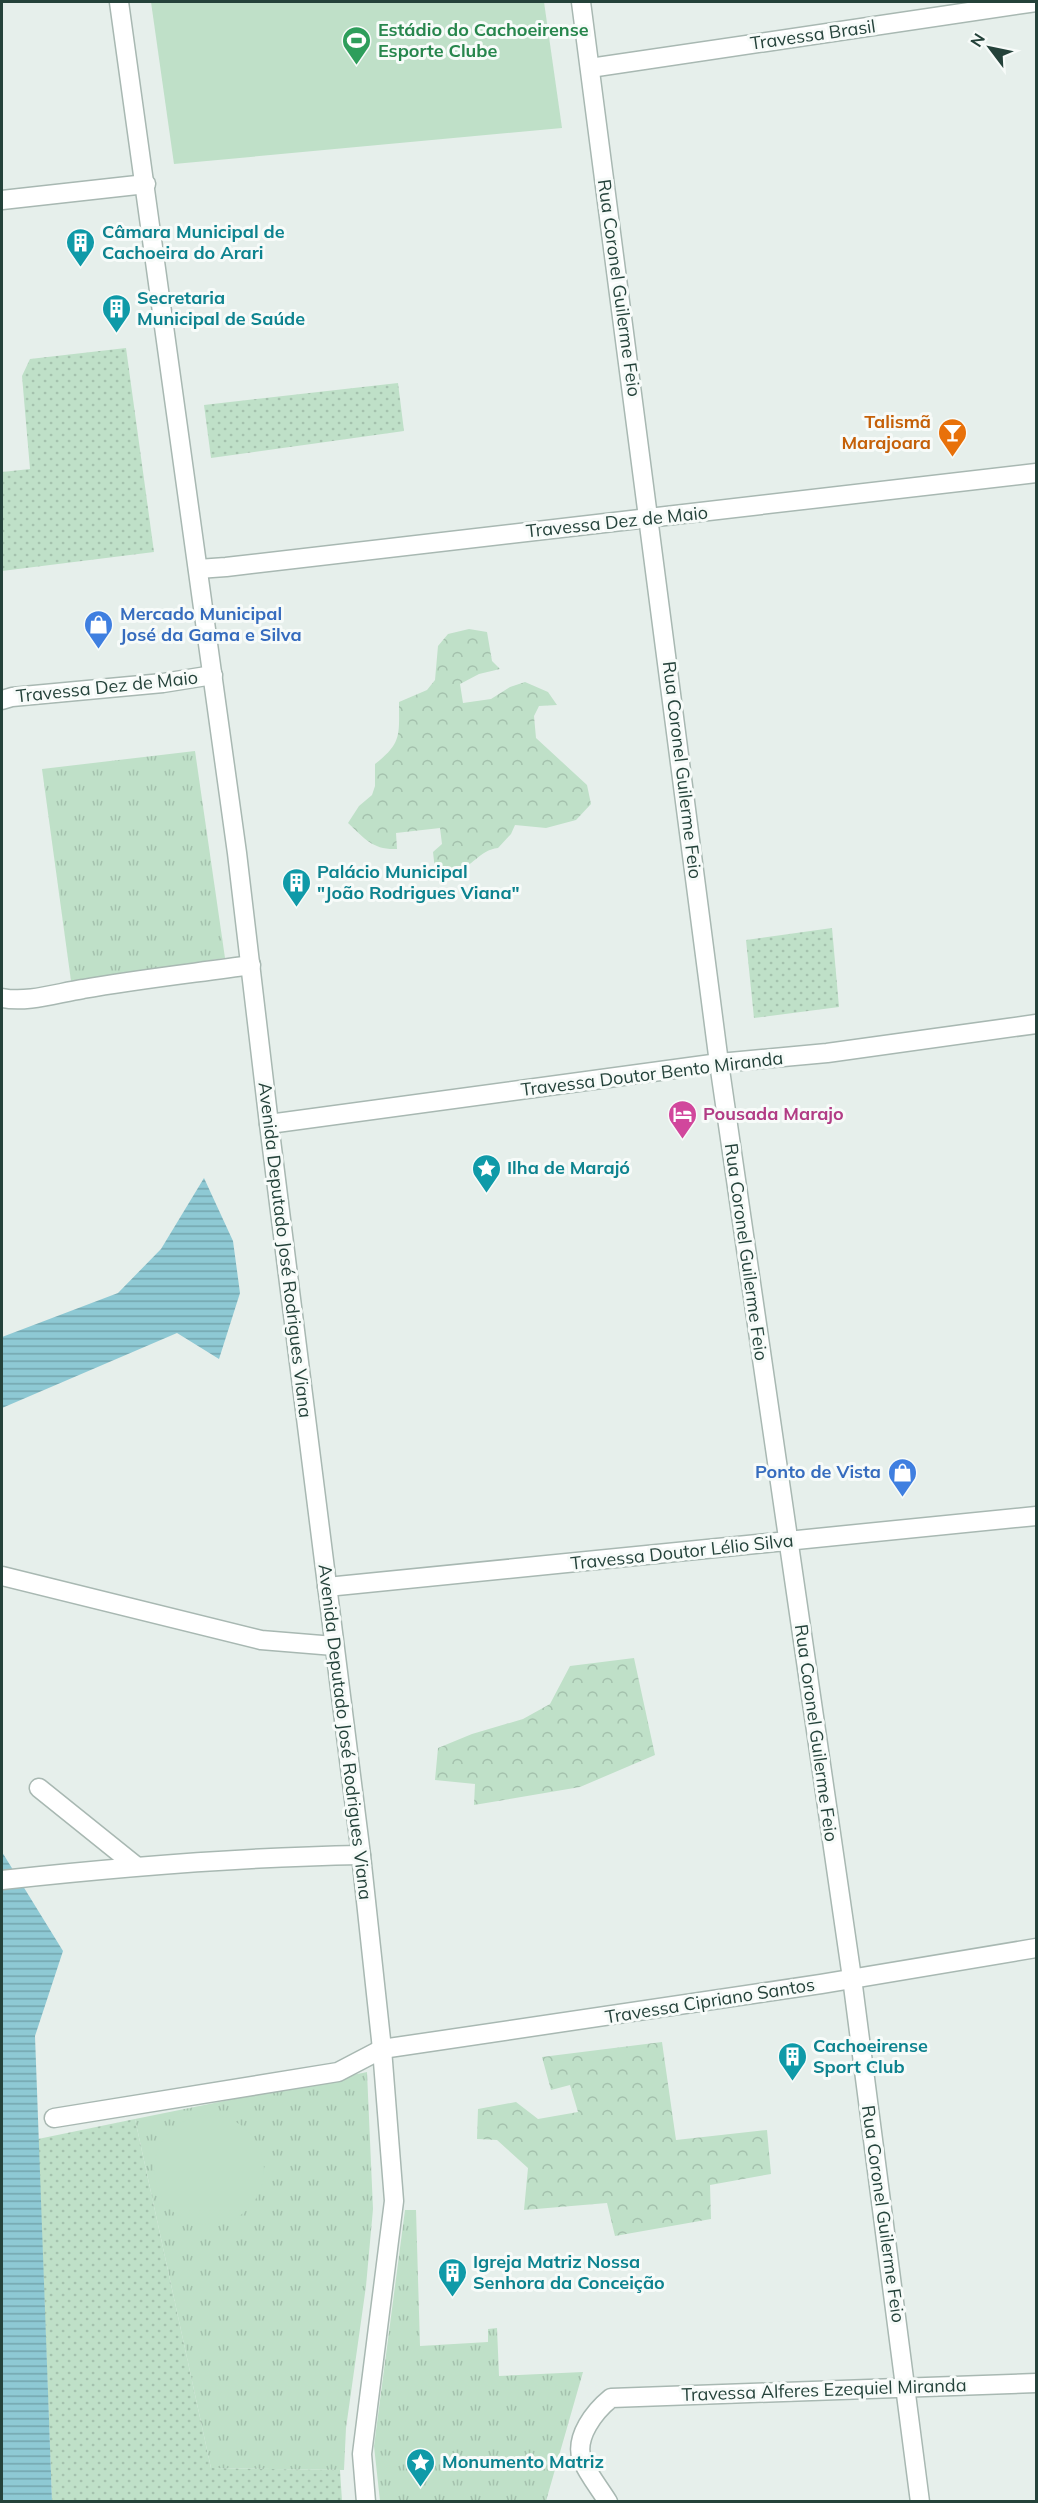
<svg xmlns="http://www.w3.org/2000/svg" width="1038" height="2503" font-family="Mulish,sans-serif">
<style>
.grass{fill:url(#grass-dots)}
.forest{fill:url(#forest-crowns)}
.park{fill:url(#park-tufts)}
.pitch{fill:#bfe0c8}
.water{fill:url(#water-rules)}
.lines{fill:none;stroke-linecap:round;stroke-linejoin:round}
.minor-casing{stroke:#a8b8b2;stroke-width:21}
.minor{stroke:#fff;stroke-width:18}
.labels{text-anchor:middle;stroke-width:6;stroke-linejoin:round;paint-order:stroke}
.leisure-label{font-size:18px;font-weight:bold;fill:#27864d;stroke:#f7fbf9;text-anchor:start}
.street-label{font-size:18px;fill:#24423a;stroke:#f7fbf9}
.culture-label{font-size:18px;font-weight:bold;fill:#0d838f;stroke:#f7fbf9;text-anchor:start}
.food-label{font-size:18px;font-weight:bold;fill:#c56008;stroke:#f7fbf9;text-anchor:end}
.shop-label{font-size:18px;font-weight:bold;fill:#366cbe;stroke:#f7fbf9;text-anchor:start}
.hotel-label{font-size:18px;font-weight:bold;fill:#b23c85;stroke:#f7fbf9;text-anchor:start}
</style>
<defs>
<pattern id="grass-dots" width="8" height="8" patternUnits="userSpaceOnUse" patternTransform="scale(1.5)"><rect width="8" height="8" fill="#bfe0c8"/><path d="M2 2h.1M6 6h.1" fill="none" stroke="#a4c1ad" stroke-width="1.8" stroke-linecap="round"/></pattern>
<pattern id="forest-crowns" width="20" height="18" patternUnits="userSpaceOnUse" patternTransform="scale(1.5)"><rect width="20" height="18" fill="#bfe0c8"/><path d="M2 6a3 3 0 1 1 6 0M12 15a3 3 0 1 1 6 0" fill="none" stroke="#a4c1ad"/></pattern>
<pattern id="park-tufts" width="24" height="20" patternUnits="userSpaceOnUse" patternTransform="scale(1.5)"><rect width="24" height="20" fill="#bfe0c8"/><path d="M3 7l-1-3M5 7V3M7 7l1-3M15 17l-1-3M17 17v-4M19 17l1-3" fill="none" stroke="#a4c1ad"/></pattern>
<pattern id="water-rules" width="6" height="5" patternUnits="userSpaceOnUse" patternTransform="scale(1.5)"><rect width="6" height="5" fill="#8ec9d4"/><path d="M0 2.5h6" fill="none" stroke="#74a5ad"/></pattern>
</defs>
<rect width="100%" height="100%" fill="#e6efeb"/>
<g class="grass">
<path d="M126 348 154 552 2 571V472L30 469 22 376 30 359Z"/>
<path d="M398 383 404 431 211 458 204 405Z"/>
<path d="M832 928 839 1007 754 1018 746 940Z"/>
<path d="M135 2119 211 2468 340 2470 342 2501H52L38 2139Z"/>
</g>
<g class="forest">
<path d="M469 629 487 632 492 661 500 669 479 674 460 684 463 703 491 699 510 687 525 682 548 692 557 705 539 706 534 716 536 738 587 785 591 804 576 820 546 828 515 825 511 834 498 848C479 850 473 867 455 872 449 874 441 871 435 870L433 852 442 844 440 828 396 833 397 849C373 850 365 839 348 823L359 806 372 795 375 786V764C402 743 399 735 399 702L427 690 435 680 438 646 448 634Z"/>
<path d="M634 1658 655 1755 580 1787 474 1805 475 1784 435 1780 438 1748 472 1734 523 1719 550 1704 570 1666Z"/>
<path d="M662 2042 676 2140 767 2130 771 2174 710 2185 711 2219 615 2236 607 2203 524 2210 528 2168 497 2140 477 2139 478 2109 516 2102 538 2119 578 2112 570 2085 551 2090 542 2057Z"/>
</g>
<g class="park">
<path d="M195 751 225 958 71 981 42 769Z"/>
<path d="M367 2072 373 2209 366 2286 346 2428 344 2470 211 2468 135 2119Z"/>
<path d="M405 2210H416L420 2346 488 2342V2329L497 2328 499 2376 583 2372 546 2501H380L374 2446Z"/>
</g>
<g class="pitch">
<path d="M151 2H544L562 128 174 164Z"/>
<circle cx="209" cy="2170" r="55"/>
</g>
<g class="water">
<path d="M204 1178 233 1241 240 1293 219 1359 177 1333 2 1408V1337L118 1293 161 1249Z"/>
<path d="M2 1852 63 1951 35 2036 52 2501H2Z"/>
</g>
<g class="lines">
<defs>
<g id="minor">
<path d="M119 2 237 853 269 1124 361 1855 382 2049 394 2201 362 2454 366 2502"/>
<path d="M581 2 719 1063 852 1978 920 2502"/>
<path d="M590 68 1036 2"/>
<path d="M2 200 146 184"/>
<path d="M198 569 226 567 1036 473"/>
<path d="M2 700 12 697 163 683 213 675"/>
<path d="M2 998C28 1003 57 993 83 989 139 979 195 973 251 965"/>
<path d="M269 1124 719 1063 827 1053 1036 1024"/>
<path d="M2 1576 261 1640 334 1646"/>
<path d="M327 1587 1036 1516"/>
<path d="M39 1788 136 1866"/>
<path d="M2 1880C121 1867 241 1857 361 1855"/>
<path d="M54 2118 338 2072 382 2049 821 1984 1036 1948"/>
<path d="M608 2502C600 2489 588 2474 582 2460 574 2437 595 2411 611 2398L1036 2383"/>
</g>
</defs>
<use href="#minor" class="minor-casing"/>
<use href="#minor" class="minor"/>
</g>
<defs>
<symbol id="stadium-pin" viewBox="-11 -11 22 30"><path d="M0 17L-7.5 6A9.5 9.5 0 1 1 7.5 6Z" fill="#2e9e5b" stroke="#f7fbf9"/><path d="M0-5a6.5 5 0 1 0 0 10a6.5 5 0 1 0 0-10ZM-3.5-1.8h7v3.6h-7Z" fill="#fff"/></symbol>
<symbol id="building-pin" viewBox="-11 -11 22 30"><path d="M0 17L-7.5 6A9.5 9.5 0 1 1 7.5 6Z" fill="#0f9aa8" stroke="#f7fbf9"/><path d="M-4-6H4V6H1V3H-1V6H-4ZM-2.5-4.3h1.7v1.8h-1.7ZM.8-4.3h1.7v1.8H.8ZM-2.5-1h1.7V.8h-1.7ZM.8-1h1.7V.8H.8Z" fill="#fff"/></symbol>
<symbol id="bar-pin" viewBox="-11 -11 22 30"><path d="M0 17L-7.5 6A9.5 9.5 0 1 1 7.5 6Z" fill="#e8710a" stroke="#f7fbf9"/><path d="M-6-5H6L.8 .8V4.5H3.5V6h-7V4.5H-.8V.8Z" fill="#fff"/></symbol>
<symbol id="shop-pin" viewBox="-11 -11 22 30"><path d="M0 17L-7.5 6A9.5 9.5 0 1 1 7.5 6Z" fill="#3f7fe0" stroke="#f7fbf9"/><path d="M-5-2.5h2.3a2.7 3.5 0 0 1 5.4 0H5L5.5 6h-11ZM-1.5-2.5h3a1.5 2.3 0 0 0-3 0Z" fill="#fff"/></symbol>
<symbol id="hotel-pin" viewBox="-11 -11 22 30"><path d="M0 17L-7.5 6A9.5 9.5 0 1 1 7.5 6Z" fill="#d1479c" stroke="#f7fbf9"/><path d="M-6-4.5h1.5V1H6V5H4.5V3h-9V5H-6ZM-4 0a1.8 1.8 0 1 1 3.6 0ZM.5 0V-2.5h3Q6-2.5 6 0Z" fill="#fff"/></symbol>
<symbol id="sight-pin" viewBox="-11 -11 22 30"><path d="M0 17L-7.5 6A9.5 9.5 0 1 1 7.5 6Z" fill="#0f9aa8" stroke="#f7fbf9"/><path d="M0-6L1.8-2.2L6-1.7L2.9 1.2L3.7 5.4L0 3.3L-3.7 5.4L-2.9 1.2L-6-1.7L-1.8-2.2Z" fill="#fff"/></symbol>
</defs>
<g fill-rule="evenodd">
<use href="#stadium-pin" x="340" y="24" width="33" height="45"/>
<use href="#building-pin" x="64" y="226" width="33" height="45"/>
<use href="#building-pin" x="100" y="292" width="33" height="45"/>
<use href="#bar-pin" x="936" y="416" width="33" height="45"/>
<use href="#shop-pin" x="82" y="608" width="33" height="45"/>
<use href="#building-pin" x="280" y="866" width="33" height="45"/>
<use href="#hotel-pin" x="666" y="1098" width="33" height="45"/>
<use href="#sight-pin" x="470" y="1152" width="33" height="45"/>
<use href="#shop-pin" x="886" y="1456" width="33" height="45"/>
<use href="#building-pin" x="776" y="2040" width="33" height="45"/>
<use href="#building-pin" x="436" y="2256" width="33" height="45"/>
<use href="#sight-pin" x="404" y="2446" width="33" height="45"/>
</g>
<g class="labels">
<g class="leisure-label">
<text x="378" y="36">Estádio do Cachoeirense<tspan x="378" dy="21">Esporte Clube</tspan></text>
</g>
<g class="street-label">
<text transform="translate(813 35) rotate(-8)" y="6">Travessa Brasil</text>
<text transform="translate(619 288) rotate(82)" y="6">Rua Coronel Guilerme Feio</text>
<text transform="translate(617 522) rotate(-6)" y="6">Travessa Dez de Maio</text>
<text transform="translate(107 687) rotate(-6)" y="6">Travessa Dez de Maio</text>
<text transform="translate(682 770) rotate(83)" y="6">Rua Coronel Guilerme Feio</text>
<text transform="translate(652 1074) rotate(-7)" y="6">Travessa Doutor Bento Miranda</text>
<text transform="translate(285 1250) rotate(83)" y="6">Avenida Deputado José Rodrigues Viana</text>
<text transform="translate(746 1252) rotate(82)" y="6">Rua Coronel Guilerme Feio</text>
<text transform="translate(682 1552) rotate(-6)" y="6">Travessa Doutor Lélio Silva</text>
<text transform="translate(345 1732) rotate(83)" y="6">Avenida Deputado José Rodrigues Viana</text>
<text transform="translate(816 1733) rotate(82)" y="6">Rua Coronel Guilerme Feio</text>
<text transform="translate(710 2001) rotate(-9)" y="6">Travessa Cipriano Santos</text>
<text transform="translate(883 2214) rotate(82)" y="6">Rua Coronel Guilerme Feio</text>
<text transform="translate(824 2390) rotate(-2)" y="6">Travessa Alferes Ezequiel Miranda</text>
</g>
<g class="culture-label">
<text x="102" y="238">Câmara Municipal de<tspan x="102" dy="21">Cachoeira do Arari</tspan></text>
<text x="137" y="304">Secretaria<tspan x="137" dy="21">Municipal de Saúde</tspan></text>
<text x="317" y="878">Palácio Municipal<tspan x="317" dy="21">"João Rodrigues Viana"</tspan></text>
<text x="507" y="1174">Ilha de Marajó</text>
<text x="813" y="2052">Cachoeirense<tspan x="813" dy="21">Sport Club</tspan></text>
<text x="473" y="2268">Igreja Matriz Nossa<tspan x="473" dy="21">Senhora da Conceição</tspan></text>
<text x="442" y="2468">Monumento Matriz</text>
</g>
<g class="food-label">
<text x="931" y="428">Talismã<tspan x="931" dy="21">Marajoara</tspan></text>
</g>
<g class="shop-label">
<text x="120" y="620">Mercado Municipal<tspan x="120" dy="21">José da Gama e Silva</tspan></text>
<text x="881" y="1478" text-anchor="end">Ponto de Vista</text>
</g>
<g class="hotel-label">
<text x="703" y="1120">Pousada Marajo</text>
</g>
</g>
<rect width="1038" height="2503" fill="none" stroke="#24423a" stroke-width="6"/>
<g transform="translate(990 48) rotate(302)" stroke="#f7fbf9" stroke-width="4.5" paint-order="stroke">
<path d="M0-4.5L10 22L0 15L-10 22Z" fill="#24423a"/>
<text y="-9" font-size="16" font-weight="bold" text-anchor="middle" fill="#24423a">N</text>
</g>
</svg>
